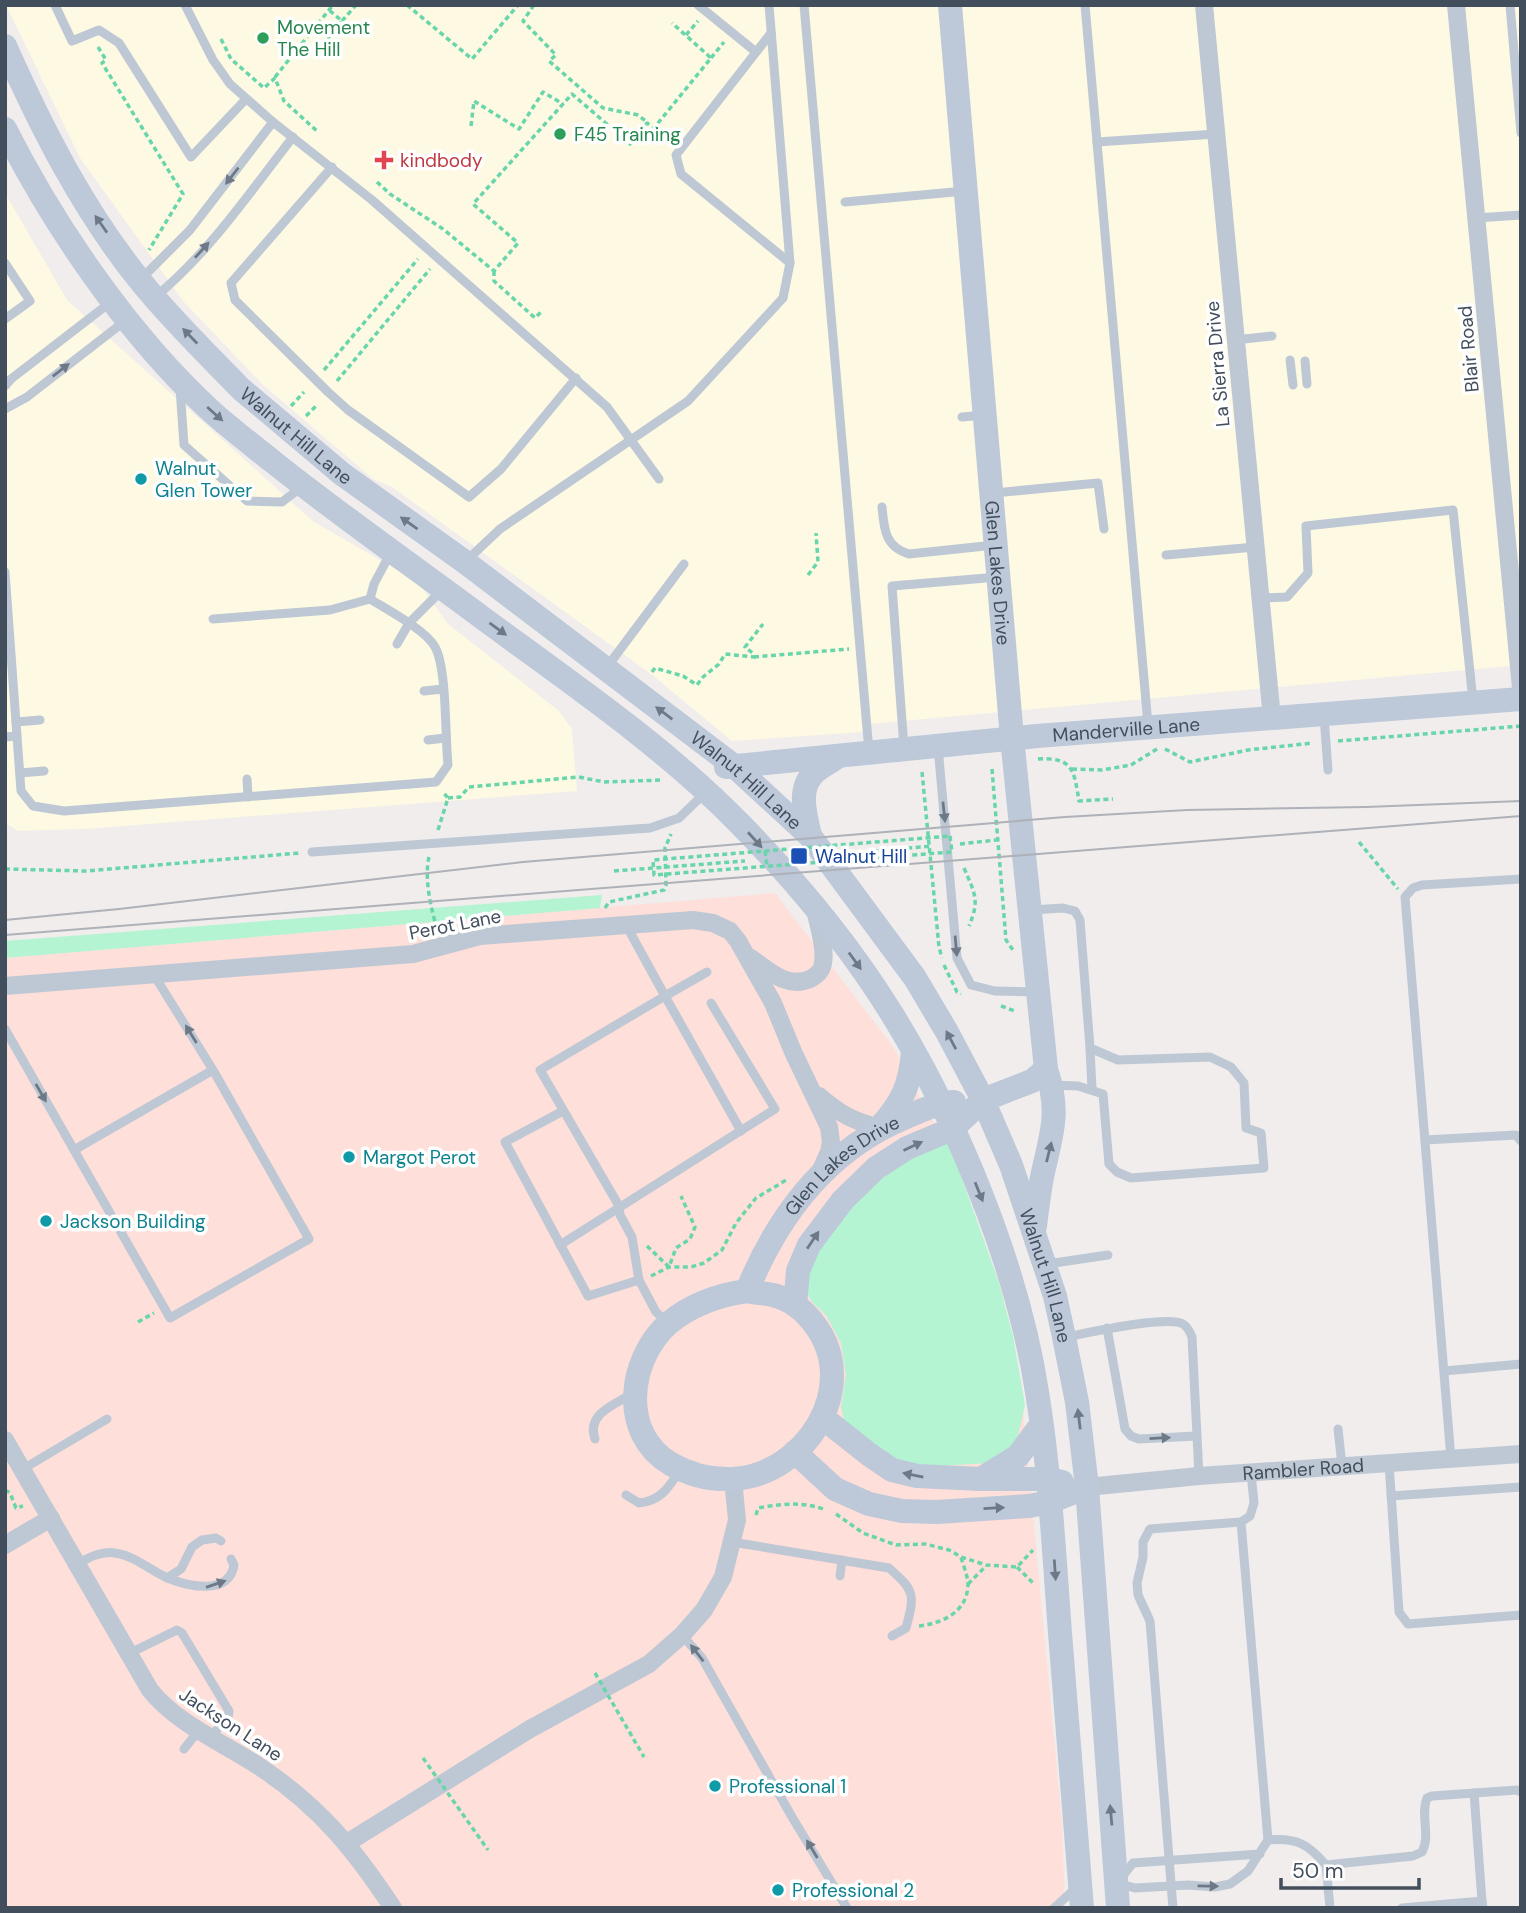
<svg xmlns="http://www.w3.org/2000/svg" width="1526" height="1913" font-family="'DM Sans',sans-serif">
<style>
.commercial{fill:#fef9e2}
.medical{fill:#fedfd9}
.green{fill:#b4f4d3}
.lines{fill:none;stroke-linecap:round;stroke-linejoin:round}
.path{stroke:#68d6aa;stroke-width:3.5;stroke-dasharray:5 3.5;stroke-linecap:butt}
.lane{stroke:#bec8d4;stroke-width:9}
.street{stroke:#bec8d4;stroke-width:18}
.secondary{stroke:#bdc8d9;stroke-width:24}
.tram{stroke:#aeb1b8;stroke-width:2}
.path-bridge{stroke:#68d6aa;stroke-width:3.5;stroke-dasharray:5 3.5;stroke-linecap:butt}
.oneway{fill:#6e7987}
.oneway2{fill:#6e7988}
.leisure-dot{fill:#2e9e5b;stroke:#fff;stroke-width:2.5}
.health-dot{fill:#e0444e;stroke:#fff;stroke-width:2.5}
.culture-dot{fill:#0f9aa8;stroke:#fff;stroke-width:2.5}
.transit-dot{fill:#1a4fb4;stroke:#fff;stroke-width:2.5}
.labels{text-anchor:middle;stroke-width:7;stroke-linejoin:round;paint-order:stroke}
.leisure-label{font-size:19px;fill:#27864d;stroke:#fff;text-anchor:start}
.health-label{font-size:19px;fill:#be3a42;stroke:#fff;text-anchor:start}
.street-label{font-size:19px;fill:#434e5d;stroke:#fff}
.culture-label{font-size:19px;fill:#0d838f;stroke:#fff;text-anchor:start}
.transit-label{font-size:19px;fill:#164399;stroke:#fff;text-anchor:start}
</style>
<rect width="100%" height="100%" fill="#f0edec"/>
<g class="commercial">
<path d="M6 5H802L863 732 732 741 651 674 392 487 373 479 262 384 183 301 80 158Z"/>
<path d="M803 5H1521V665L869 724Z"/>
<path d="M5 193 67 300 314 522 418 582 448 624 559 711 572 729 577 791 84 829 18 831 5 823Z"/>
</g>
<path class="medical" d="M775 893 892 1045 952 1156 1023 1410 1062 1823 1065 1908H5V958Z"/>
<g class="green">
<path d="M602 895 600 908 5 958V941Z"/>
<path d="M948 1139 999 1283 1013 1336 1025 1405 1017 1440 1010 1448 988 1463 925 1467 897 1459 877 1449 844 1420 841 1407 846 1375 841 1343 826 1315 812 1302 806 1291 813 1258 852 1206 875 1184 912 1156Z"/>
</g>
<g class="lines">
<g class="path">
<path d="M407 5 472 59 518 5"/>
<path d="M534 5 523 21 556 55 549 61 603 108 638 115 647 122"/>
<path d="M342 21 356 5"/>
<path d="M686 35 698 21"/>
<path d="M221 39 231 59 264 88 275 78 284 101 318 132"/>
<path d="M98 47 106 60 102 63 183 194 149 250"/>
<path d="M317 52 342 21 329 10"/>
<path d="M711 58 724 42"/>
<path d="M275 77 333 5"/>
<path d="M471 126 474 101 519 129 543 92 563 104"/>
<path d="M377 182 390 194 443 229 494 271 518 243 473 204 572 94 630 144 647 123 654 128 711 58 672 23"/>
<path d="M494 271V281L535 318 542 311"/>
<path d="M324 370 418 259"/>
<path d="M337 381 430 269"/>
<path d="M291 406 304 392"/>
<path d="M306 416 317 405"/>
<path d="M808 575 818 562 816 533"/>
<path d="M754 657 849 649"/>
<path d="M652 672 655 668 683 676 697 685 703 677 719 664 725 654 754 657V654L745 647 763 624"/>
<path d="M1338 741 1521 726"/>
<path d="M1165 749 1190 762 1248 750 1313 743"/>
<path d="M1038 759C1073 757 1074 770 1079 801L1113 799"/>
<path d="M992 769 1006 940 1013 950"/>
<path d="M1072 769 1102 770 1131 765 1157 749"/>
<path d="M922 772 939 947 942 958"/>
<path d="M448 798 460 797 469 787 579 777 604 782 663 780"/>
<path d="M438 830 448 798 443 792"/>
<path d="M1359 842 1398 889"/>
<path d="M960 844 996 840"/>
<path d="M848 854 931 846"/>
<path d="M429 857C424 879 431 908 437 929"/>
<path d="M964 868C975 894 980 900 969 926"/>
<path d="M5 869 86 871 300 853"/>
<path d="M614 871 745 861"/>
<path d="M605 908 609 902 664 890 666 885 665 848 671 834"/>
<path d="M944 965 957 992 961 994"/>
<path d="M1001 1006 1015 1011"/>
<path d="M647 1246 669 1267 676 1248 690 1239 695 1227 681 1196"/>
<path d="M651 1276 669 1267H691L704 1263 722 1250 736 1223 756 1198 788 1179"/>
<path d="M138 1322 154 1313"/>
<path d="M5 1490 10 1493 16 1508 23 1506"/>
<path d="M836 1514 863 1533 896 1545 925 1544 949 1550 961 1557 986 1565 1017 1567 1033 1550"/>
<path d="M756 1515 758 1508C780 1504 804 1501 826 1510"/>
<path d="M1017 1567 1035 1585"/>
<path d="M968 1584 986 1566"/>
<path d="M919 1626C943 1623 967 1612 968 1585 968 1576 963 1565 961 1557"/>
</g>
<g class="lane">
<path d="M55 5 72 41 99 30 119 43 191 157 246 99"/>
<path d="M185 5 213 60 230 84 273 122 372 200 607 407 659 479"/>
<path d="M698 5 756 52"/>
<path d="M804 5 869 751"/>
<path d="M1085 5 1148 725"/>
<path d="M1510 5 1521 133"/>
<path d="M771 33 676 155 681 174 790 263"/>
<path d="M1097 142 1216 134"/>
<path d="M332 167 231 283 235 300 328 392 348 410 469 497 501 469 576 378"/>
<path d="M845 202 965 191"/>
<path d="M1476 218 1521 215"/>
<path d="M5 263 30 301 5 319"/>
<path d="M142 278 190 230 273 122"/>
<path d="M155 297C209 253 250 192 293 137"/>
<path d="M1235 340 1272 336"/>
<path d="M1290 360 1293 385"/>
<path d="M1305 361 1307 384"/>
<path d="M5 386 11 379 112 301"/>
<path d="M180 388 184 445 247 501 282 502 303 486"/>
<path d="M5 409 27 397 125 321"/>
<path d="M962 417 984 415"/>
<path d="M994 493 1098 483 1104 529"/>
<path d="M882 507C884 529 885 547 909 554L995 545"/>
<path d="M1166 555 1255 547"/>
<path d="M466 561 500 529 688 401 783 298 790 263 769 5"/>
<path d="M5 572 21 791 33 806 64 811 436 782 448 765C445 737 447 668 435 647 426 630 386 609 370 599L374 584 391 552"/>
<path d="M1260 598 1287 597 1308 573 1306 526 1453 510 1473 701"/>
<path d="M213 619 330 610 370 599"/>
<path d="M397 644 409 623 442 590"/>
<path d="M607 667 684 564"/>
<path d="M424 691 443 689"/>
<path d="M1324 716 1328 770"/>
<path d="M16 722 40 720"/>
<path d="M5 737 17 736"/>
<path d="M428 740 445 738"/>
<path d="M938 747 957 958 971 985 995 991 1036 992"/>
<path d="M904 748 892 586 998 577"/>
<path d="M20 773 44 771"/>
<path d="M247 779 248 797"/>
<path d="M312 852 650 828 679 818 705 793"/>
<path d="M1032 910 1063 908 1075 911 1080 920 1090 1048 1118 1060 1210 1057 1231 1067 1244 1083 1246 1128 1261 1133 1264 1168 1131 1178 1117 1172 1109 1164 1103 1094 1078 1086 1051 1085"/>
<path d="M626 925 665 996 707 972"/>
<path d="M154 975 213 1070 309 1239 170 1318 74 1150 213 1070"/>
<path d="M5 1029 74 1150"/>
<path d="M1090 1048 1092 1089"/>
<path d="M563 1111 505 1142 588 1296 639 1280"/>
<path d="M1425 1140 1516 1135 1521 1141"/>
<path d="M560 1245 775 1109 711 1003"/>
<path d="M1047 1264 1108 1255"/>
<path d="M667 1322 656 1312 639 1280 632 1237 620 1215 619 1206 540 1070 665 996 741 1131"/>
<path d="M1107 1328 1125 1429 1131 1436 1139 1439 1196 1436"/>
<path d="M1066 1337C1087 1333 1166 1315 1183 1324 1188 1327 1190 1332 1192 1337L1199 1476"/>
<path d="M1444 1371 1521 1364"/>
<path d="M1338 1429 1342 1466"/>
<path d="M595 1439C586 1414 615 1404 632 1394"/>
<path d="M1451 1459 1405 897 1413 888 1422 885 1521 879"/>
<path d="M1389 1463 1399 1612 1408 1624 1521 1615"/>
<path d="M23 1469 107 1419"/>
<path d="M1251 1473 1254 1503 1250 1516 1241 1522 1268 1840 1248 1871 1230 1884 1215 1887 1188 1885 1135 1888 1117 1883 1133 1863 1260 1854"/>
<path d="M626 1495 639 1503C661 1501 669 1487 680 1470"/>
<path d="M1391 1496 1521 1487"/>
<path d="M732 1542 889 1568C915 1591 915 1594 906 1628L892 1636"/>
<path d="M78 1564C89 1557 102 1551 115 1553 136 1556 150 1571 170 1579 191 1587 229 1595 234 1565L231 1559"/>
<path d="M840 1576 842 1560"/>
<path d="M167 1578 181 1569 192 1547 202 1540 216 1538 221 1541"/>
<path d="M682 1635 702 1658 792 1817 847 1908"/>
<path d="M130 1653 177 1630 182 1633 229 1711 228 1718 210 1737"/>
<path d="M184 1749 200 1729"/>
<path d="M1474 1793 1482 1901"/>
<path d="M1268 1840C1296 1837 1308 1844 1326 1865L1413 1856 1422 1852C1431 1835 1420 1816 1427 1798L1432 1796 1517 1790 1521 1792"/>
<path d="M1326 1865 1330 1908"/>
<path d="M1054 1908 1076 1888"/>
<path d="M1173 1908 1150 1621 1138 1595 1137 1583 1143 1557V1542L1150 1529 1241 1522"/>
<path d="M1402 1908 1482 1901 1483 1908"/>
</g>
<g class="street">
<path d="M1204 5 1272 719"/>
<path d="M1456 5 1521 688"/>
<path d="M751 958C769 971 787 989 810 979 816 976 822 971 823 963 826 947 818 925 815 909"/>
<path d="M5 986 413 954 480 936 693 920 713 923 730 931 738 941 773 1003 794 1054 829 1127 831 1142 829 1152 821 1170"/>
<path d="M819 1096C840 1114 853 1121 880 1128"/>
<path d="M5 1440 150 1690C178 1725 224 1743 260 1767 320 1807 354 1849 393 1908"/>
<path id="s1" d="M1087 1487 1199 1476 1521 1454"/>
<path d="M5 1545 51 1518"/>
<path d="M347 1843 530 1729 649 1664 682 1635 704 1610 723 1577 737 1520 733 1479"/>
</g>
<g class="secondary">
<path id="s2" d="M950 5 1012 738 1046 1069C1061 1114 1051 1134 1042 1177 1039 1193 1037 1210 1035 1226"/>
<path id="s3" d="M5 46C42 129 84 212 142 283 172 320 207 354 241 389L342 474 465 562 734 766 810 836 915 978 947 1032 983 1100 1011 1165 1055 1296 1064 1337 1077 1402 1087 1487 1118 1908"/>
<path d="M5 129C55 228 130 337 212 412 231 429 252 445 272 461 341 516 413 566 484 619 572 684 664 746 741 825 797 882 850 946 892 1014 958 1121 1018 1268 1037 1392 1050 1472 1054 1553 1060 1633 1067 1725 1075 1816 1082 1908"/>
<path id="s4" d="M726 767 1037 736 1521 699"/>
<path d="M810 836C806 816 797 791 813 774 819 767 830 763 837 757"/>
<path d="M881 1126C903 1101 910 1085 913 1052"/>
<path d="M747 1291C755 1293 765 1293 773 1295 790 1299 805 1311 815 1325 862 1388 804 1476 732 1479 710 1480 690 1475 671 1464 619 1434 628 1359 669 1323 692 1304 718 1295 747 1291Z"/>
<path id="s5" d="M747 1291C778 1215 826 1151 904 1118 921 1111 936 1103 954 1102"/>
<path d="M795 1305 798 1271 809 1245 843 1200 876 1168 907 1148 952 1129 983 1100 1032 1081 1046 1069"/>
<path d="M823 1418 870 1455 892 1470 917 1476 981 1479H1048L1062 1482"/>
<path d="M795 1452 835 1489 869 1504 902 1511 937 1512 1029 1506 1050 1502 1087 1487"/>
<path d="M981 1479 1018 1456 1041 1425"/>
</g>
<g class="tram">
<path d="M5 920 119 909 523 862 1065 817 1187 810 1366 807 1521 801"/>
<path d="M5 935 1521 816"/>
</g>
<g class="path-bridge">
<path d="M950 836 952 852 654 875 653 860Z"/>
<path d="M765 851 767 866"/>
<path d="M595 1673 644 1757"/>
<path d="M423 1758 488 1850"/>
</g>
</g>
<defs><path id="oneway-solid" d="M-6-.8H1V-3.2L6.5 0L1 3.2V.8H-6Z" transform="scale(1.75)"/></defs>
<g class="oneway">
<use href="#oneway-solid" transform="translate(232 176) rotate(128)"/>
<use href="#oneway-solid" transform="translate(202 250) rotate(-48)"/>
<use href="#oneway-solid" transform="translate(61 370) rotate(-38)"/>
<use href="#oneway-solid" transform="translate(944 812) rotate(84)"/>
<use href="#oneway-solid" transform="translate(956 946) rotate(85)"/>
<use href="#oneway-solid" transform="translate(191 1034) rotate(-122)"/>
<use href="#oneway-solid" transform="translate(41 1093) rotate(60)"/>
<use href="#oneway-solid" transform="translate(1160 1438) rotate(-3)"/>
<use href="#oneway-solid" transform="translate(216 1584) rotate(-19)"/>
<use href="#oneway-solid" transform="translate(697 1653) rotate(-128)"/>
<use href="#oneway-solid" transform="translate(812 1849) rotate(-121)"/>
<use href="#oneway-solid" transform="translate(1208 1886) rotate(1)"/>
</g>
<g class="oneway2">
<use href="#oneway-solid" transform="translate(101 224) rotate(-125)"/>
<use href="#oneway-solid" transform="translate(190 336) rotate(-134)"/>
<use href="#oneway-solid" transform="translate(215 414) rotate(42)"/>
<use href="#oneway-solid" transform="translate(409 523) rotate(-145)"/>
<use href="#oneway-solid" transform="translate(498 629) rotate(36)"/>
<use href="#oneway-solid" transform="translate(664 713) rotate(-143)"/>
<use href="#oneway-solid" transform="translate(755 840) rotate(48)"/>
<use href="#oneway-solid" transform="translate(855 961) rotate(54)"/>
<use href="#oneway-solid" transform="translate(951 1040) rotate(-118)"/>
<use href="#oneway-solid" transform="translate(913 1146) rotate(-25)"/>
<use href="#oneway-solid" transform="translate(1049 1152) rotate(-76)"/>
<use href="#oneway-solid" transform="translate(979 1192) rotate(68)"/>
<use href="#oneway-solid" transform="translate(813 1240) rotate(-56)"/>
<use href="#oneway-solid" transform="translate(1079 1419) rotate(-97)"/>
<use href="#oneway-solid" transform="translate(913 1475) rotate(-169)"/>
<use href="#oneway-solid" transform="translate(994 1508) rotate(-3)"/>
<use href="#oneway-solid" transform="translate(1055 1570) rotate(86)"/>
<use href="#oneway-solid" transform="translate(1111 1815) rotate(-95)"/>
</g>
<g class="leisure-dot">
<circle cx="263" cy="38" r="7"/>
<circle cx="560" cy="134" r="7"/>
</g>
<path class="health-dot" d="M380.5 149.5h7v7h7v7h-7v7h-7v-7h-7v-7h7z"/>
<g class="culture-dot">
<circle cx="141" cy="479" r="7"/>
<circle cx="349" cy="1157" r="7"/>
<circle cx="46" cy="1221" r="7"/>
<circle cx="715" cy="1786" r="7"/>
<circle cx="778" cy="1890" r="7"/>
</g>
<rect class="transit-dot" x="790" y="847" width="18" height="18" rx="3.5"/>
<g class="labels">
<g class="leisure-label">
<text x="277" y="34">Movement<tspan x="277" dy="22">The Hill</tspan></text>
<text x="574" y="141">F45 Training</text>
</g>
<g class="health-label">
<text x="400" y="167">kindbody</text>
</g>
<g class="street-label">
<text transform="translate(1468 349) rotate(-95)" y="7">Blair Road</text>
<text transform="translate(1217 364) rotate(-95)" y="7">La Sierra Drive</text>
<text dy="7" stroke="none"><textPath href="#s3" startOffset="492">Walnut Hill Lane</textPath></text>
<text dy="7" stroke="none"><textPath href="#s2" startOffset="570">Glen Lakes Drive</textPath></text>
<text dy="7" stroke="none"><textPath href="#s4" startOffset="402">Manderville Lane</textPath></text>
<text dy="7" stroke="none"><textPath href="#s3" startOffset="1059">Walnut Hill Lane</textPath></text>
<text transform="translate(455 924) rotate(-11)" y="7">Perot Lane</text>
<text dy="7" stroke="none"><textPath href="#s5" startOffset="161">Glen Lakes Drive</textPath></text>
<text dy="7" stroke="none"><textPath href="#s3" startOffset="1647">Walnut Hill Lane</textPath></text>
<text dy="7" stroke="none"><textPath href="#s1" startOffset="217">Rambler Road</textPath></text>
<text transform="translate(231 1724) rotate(33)" y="7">Jackson Lane</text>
</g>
<g class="culture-label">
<text x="155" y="475">Walnut<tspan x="155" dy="22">Glen Tower</tspan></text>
<text x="363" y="1164">Margot Perot</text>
<text x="60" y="1228">Jackson Building</text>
<text x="729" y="1793">Professional 1</text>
<text x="792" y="1897">Professional 2</text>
</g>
<g class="transit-label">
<text x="815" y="863">Walnut Hill</text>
</g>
</g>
<rect width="1526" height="1913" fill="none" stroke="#434e5d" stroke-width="14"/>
<path d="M1281 1878v10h138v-10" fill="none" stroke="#434e5d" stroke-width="3.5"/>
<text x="1292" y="1878" font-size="21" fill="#434e5d" stroke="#ffffff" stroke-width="5" paint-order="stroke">50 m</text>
</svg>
